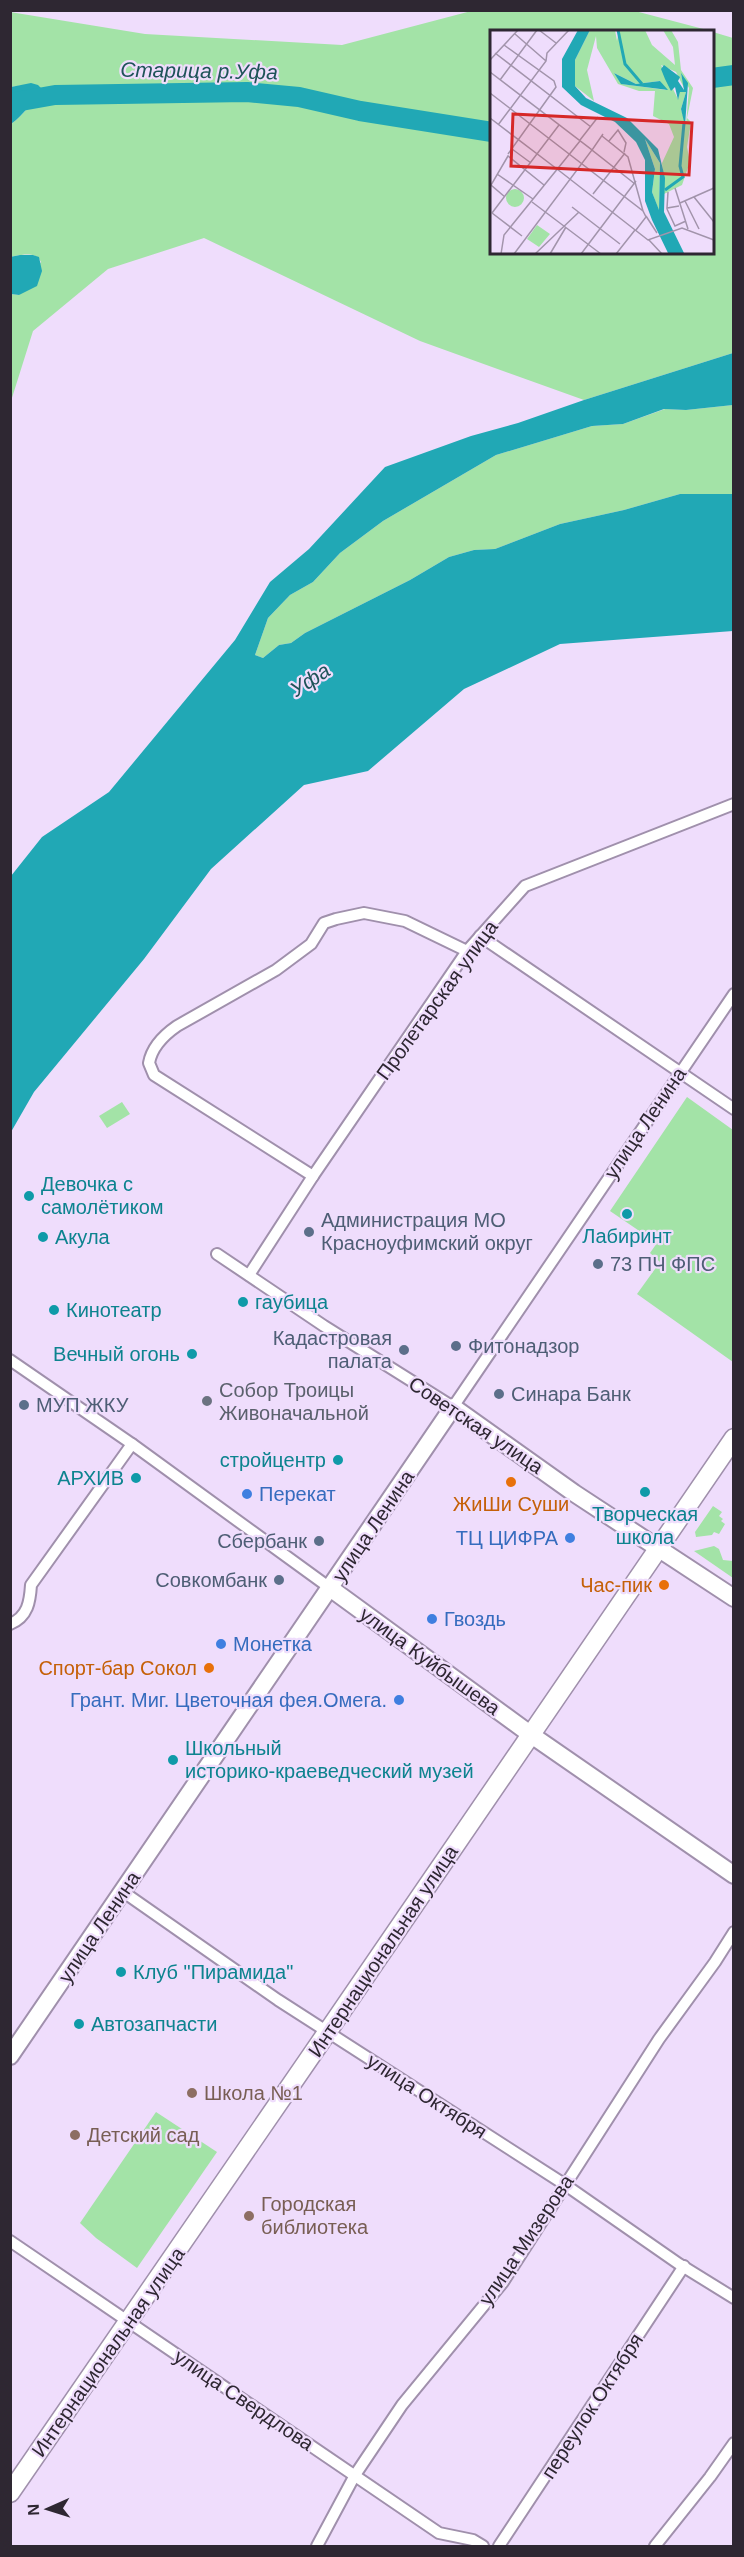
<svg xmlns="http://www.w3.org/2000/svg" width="744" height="2557" font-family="Arial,sans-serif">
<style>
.green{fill:#a3e3a7}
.water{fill:#21a8b5}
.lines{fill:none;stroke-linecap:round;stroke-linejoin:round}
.river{stroke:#21a8b5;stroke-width:20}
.street-casing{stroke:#a090ac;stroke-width:14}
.secondary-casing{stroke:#a090ac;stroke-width:20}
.primary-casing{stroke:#a090ac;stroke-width:21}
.street{stroke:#fff;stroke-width:10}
.secondary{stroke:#fff;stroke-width:16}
.primary{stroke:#fff;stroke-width:18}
.culture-dot{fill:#0f9aa8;stroke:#efddfc;stroke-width:2}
.service-dot{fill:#5c6f8a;stroke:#efddfc;stroke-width:2}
.worship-dot{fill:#6b7280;stroke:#efddfc;stroke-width:2}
.food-dot{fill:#e8710a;stroke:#efddfc;stroke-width:2}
.shop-dot{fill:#3f7fe0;stroke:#efddfc;stroke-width:2}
.education-dot{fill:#8d6e63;stroke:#efddfc;stroke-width:2}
.labels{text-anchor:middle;stroke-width:4.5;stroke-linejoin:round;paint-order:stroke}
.street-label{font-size:20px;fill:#2e2732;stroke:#efddfc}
.culture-label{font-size:20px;fill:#0d838f;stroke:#efddfc;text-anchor:start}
.service-label{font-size:20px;fill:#4e5e75;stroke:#efddfc;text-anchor:start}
.worship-label{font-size:20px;fill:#5b616d;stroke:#efddfc;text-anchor:start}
.shop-label{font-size:20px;fill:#366cbe;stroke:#efddfc;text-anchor:start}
.food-label{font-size:20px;fill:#c56008;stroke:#efddfc;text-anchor:end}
.education-label{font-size:20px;fill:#785e54;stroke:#efddfc;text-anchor:start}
.water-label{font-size:21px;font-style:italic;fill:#1e5358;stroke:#efddfc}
.inset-river{fill:none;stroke:#21a8b5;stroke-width:3}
.inset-road{fill:none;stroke:#a294ab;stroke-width:1.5}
.view{fill:#d62828;fill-opacity:0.15;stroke:#d62828;stroke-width:3}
.inset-edge{fill:none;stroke:#2e2732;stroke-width:3}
</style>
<rect width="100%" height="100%" fill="#efddfc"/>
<g class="green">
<path d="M475 10 635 11 711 31 492 32V252H712L713 32 733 38V353L584 400 420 341 204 238 108 269 33 331 11 401V294L19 295 41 262C36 251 21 255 11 257V124C23 116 29 103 42 97L31 84 11 87 10 12 145 34 342 45Z"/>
<path d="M733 405V494H680L624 510 560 524 495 549 474 550 449 557 410 580 305 633 291 643 279 645 263 658 255 655 268 618 290 595 313 582 340 553 383 521 496 455 592 426 623 424 665 409 686 410Z"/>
<path d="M687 1097 733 1130V1362L637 1294 660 1262 650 1253 657 1243 610 1211Z"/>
<path d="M122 1102 130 1114 107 1128 99 1116Z"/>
<path d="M713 1506 722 1512 719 1516 723 1519 721 1521 725 1524 719 1534 714 1532 712 1535 696 1537 695 1532Z"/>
<path d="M714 1546 719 1549 723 1560 733 1561V1578L694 1551Z"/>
<path d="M156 2112 217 2152 137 2268 96 2238 80 2223Z"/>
</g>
<g class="water">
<path d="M31 83 38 85 43 90 42 97C29 103 23 116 11 124V87Z"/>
<path d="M20 255H33L39 257 42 271 37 286 19 295 11 294 10 257Z"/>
<path d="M733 353V405L686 410 664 409 623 424 592 426 496 455 383 521 340 553 313 582 290 595 268 618 255 655 263 658 279 645 291 643 305 633 410 580 449 557 474 550 495 549 560 524 624 510 680 494H733V631L560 644 464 689 368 771 304 785 211 869 144 959 34 1092 11 1132V876L42 837 109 792 235 640 270 582 309 549 385 467 471 436 518 423 584 400Z"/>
</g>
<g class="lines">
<g class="river">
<path d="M712 78 734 75"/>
<path d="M10 103 55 95 247 92 299 97 360 111 492 132"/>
</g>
<defs>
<g id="street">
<path d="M480 936 734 1109"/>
<path d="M313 1176 154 1075 149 1063C152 1046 164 1035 177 1026L276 970 311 944 324 923 336 919 364 913 405 921 467 951"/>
<path d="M217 1254 324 1326 453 1407 734 994"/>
<path d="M249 1275 313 1176 467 951 525 886 734 804"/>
<path d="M10 1360 132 1444 330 1588"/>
<path d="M10 1624C28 1617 30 1601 31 1585L132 1444"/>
<path d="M122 1891 278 2000 564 2184 679 2264 734 2298"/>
<path d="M10 2241 439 2533 473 2540 483 2546"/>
<path d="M317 2546 355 2475 402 2405 503 2282 659 2039 715 1962 734 1932"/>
<path d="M499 2546 684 2266"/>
<path d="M655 2546 710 2477 734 2443"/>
</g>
<g id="secondary">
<path d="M330 1588 530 1734 734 1875"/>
<path d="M10 2056 453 1407 574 1493 734 1598"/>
</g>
<path id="primary" d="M10 2493C254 2143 491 1789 734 1438"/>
</defs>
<use href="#street" class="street-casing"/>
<use href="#secondary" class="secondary-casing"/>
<use href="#primary" class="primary-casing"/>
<use href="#street" class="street"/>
<use href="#secondary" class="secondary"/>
<use href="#primary" class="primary"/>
</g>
<g class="culture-dot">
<circle cx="29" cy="1196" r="6"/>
<circle cx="627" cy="1214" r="6"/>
<circle cx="43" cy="1237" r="6"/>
<circle cx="243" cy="1302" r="6"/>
<circle cx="54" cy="1310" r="6"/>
<circle cx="192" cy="1354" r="6"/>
<circle cx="338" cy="1460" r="6"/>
<circle cx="136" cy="1478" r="6"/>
<circle cx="645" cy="1492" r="6"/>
<circle cx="173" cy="1760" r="6"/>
<circle cx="121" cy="1972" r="6"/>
<circle cx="79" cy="2024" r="6"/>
</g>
<g class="service-dot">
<circle cx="309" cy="1232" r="6"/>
<circle cx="598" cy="1264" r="6"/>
<circle cx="456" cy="1346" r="6"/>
<circle cx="404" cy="1350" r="6"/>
<circle cx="499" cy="1394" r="6"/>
<circle cx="24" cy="1405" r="6"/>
<circle cx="319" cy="1541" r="6"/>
<circle cx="279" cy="1580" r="6"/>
</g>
<circle class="worship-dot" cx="207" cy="1401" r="6"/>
<g class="food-dot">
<circle cx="511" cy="1482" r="6"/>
<circle cx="664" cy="1585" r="6"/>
<circle cx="209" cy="1668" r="6"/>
</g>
<g class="shop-dot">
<circle cx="247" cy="1494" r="6"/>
<circle cx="570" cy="1538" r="6"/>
<circle cx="432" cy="1619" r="6"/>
<circle cx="221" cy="1644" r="6"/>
<circle cx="399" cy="1700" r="6"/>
</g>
<g class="education-dot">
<circle cx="192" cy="2093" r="6"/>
<circle cx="75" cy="2135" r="6"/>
<circle cx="249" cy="2216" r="6"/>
</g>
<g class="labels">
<g class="street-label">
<text transform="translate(437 1000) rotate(-54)" y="7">Пролетарская улица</text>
<text transform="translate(645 1123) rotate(-56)" y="7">улица Ленина</text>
<text transform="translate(476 1425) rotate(34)" y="7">Советская улица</text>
<text transform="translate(373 1526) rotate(-56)" y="7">улица Ленина</text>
<text transform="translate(430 1661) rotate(36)" y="7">улица Куйбышева</text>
<text transform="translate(99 1927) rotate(-56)" y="7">улица Ленина</text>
<text transform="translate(383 1951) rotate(-56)" y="7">Интернациональная улица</text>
<text transform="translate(427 2096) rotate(33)" y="7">улица Октября</text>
<text transform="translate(526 2240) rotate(-56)" y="7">улица Мизерова</text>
<text transform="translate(108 2352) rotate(-55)" y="7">Интернациональная улица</text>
<text transform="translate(244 2400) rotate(34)" y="7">улица Свердлова</text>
<text transform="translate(592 2406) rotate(-57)" y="7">переулок Октября</text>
</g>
<g class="culture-label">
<text x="41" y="1191">Девочка с<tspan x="41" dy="23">самолётиком</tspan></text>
<text x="627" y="1243" text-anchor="middle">Лабиринт</text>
<text x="55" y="1244">Акула</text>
<text x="255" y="1309">гаубица</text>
<text x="66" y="1317">Кинотеатр</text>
<text x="180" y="1361" text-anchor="end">Вечный огонь</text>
<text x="326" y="1467" text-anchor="end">стройцентр</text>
<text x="124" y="1485" text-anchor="end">АРХИВ</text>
<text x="645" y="1521" text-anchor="middle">Творческая<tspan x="645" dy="23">школа</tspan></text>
<text x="185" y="1755">Школьный<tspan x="185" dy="23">историко-краеведческий музей</tspan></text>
<text x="133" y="1979">Клуб "Пирамида"</text>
<text x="91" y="2031">Автозапчасти</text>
</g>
<g class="service-label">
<text x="321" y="1227">Администрация МО<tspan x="321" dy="23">Красноуфимский округ</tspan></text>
<text x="610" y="1271">73 ПЧ ФПС</text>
<text x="392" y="1345" text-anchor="end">Кадастровая<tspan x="392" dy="23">палата</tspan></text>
<text x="468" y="1353">Фитонадзор</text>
<text x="511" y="1401">Синара Банк</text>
<text x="36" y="1412">МУП ЖКУ</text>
<text x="307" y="1548" text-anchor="end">Сбербанк</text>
<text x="267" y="1587" text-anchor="end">Совкомбанк</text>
</g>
<g class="worship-label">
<text x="219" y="1397">Собор Троицы<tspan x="219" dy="23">Живоначальной</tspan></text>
</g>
<g class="shop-label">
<text x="259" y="1501">Перекат</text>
<text x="558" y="1545" text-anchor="end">ТЦ ЦИФРА</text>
<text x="444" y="1626">Гвоздь</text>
<text x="233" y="1651">Монетка</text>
<text x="387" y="1707" text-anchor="end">Грант. Миг. Цветочная фея.Омега.</text>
</g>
<g class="food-label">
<text x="511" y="1511" text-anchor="middle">ЖиШи Суши</text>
<text x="652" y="1592">Час-пик</text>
<text x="197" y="1675">Спорт-бар Сокол</text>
</g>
<g class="education-label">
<text x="204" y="2100">Школа №1</text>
<text x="87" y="2142">Детский сад</text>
<text x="261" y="2211">Городская<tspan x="261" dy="23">библиотека</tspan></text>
</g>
<g class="water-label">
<text transform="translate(199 71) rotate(1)" y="7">Старица р.Уфа</text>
<text transform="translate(310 680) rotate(-33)" y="7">Уфа</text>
</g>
</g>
<g transform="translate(490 30)">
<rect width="224" height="224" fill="#efddfc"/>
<path d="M100 0H125L127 11 129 0H155L162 15 185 35 183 17 173 0H181L188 12 191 40 203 58 197 88 201 92 197 117 200 132 192 155 174 164 172 133 184 107 179 94 163 86 165 61H149L128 54 107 18 106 6 97 40 104 71 85 56V30ZM171 35 186 42 195 60 191 44 199 58 196 95 191 79 196 62H190L188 69ZM124 43 146 54 170 51 176 60 132 54ZM155 109 170 133 169 181 162 162 165 139ZM16 168a9 9 0 1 1 18 0a9 9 0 1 1-18 0ZM47 195 60 204 49 217 37 209Z" fill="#a3e3a7" fill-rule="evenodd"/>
<path d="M88 0H100L85 30V56L96 68 137 88 168 119 175 148 174 182 194 223H178L162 190 155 171V130L146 112 125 92 91 75 72 57V29ZM155 109 170 133 169 180 162 162 165 139ZM174 35 190 47 188 51 194 60 191 43 198 53 195 96 191 79 196 62H190L188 70 185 57 181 61 175 49 171 39ZM124 43 146 54 170 51 178 60 131 54Z" fill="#21a8b5" fill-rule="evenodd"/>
<path class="inset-river" d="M128 0 135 34 152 54M175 160 193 147 190 136 194 93"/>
<path class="inset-road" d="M49 0 66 13M25 4 56 31M14 15 64 51 66 57 18 124M5 23 101 97M0 30 28 0M0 42 102 120 24 224M10 50 47 0M0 63 153 181 156 187 146 200M0 88 67 139M8 95 56 31 57 23 79 0M113 104 102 120 145 154M112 106 138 127 153 181M90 110 108 87M119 111 128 100 136 113 134 122M22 119 41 133M67 139 158 210 192 198 224 210M7 144 43 169M185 158 198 199M178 162 177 178 189 176M103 164 135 123M15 167 1 155 18 126 54 155M204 167 224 192M195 171 209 199M42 172 111 224M190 173 224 158M82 177 130 214M177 179 185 196 196 191M2 183 69 95M2 183 32 206M156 186 167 203M159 210 172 224M11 224 14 205 90 111M45 224 89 182M60 224 76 197M91 224 146 151M126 224 145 200"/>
<path class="view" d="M23 84 202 93 199 145 21 136Z"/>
<rect width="224" height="224" class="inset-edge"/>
</g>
<rect width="744" height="2557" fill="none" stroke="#2e2732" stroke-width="24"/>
<g transform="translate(48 2509) rotate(267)" stroke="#efddfc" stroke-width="4.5" paint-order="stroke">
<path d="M0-4.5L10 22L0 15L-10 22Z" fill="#2e2732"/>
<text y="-9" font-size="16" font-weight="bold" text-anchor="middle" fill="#2e2732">N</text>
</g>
</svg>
